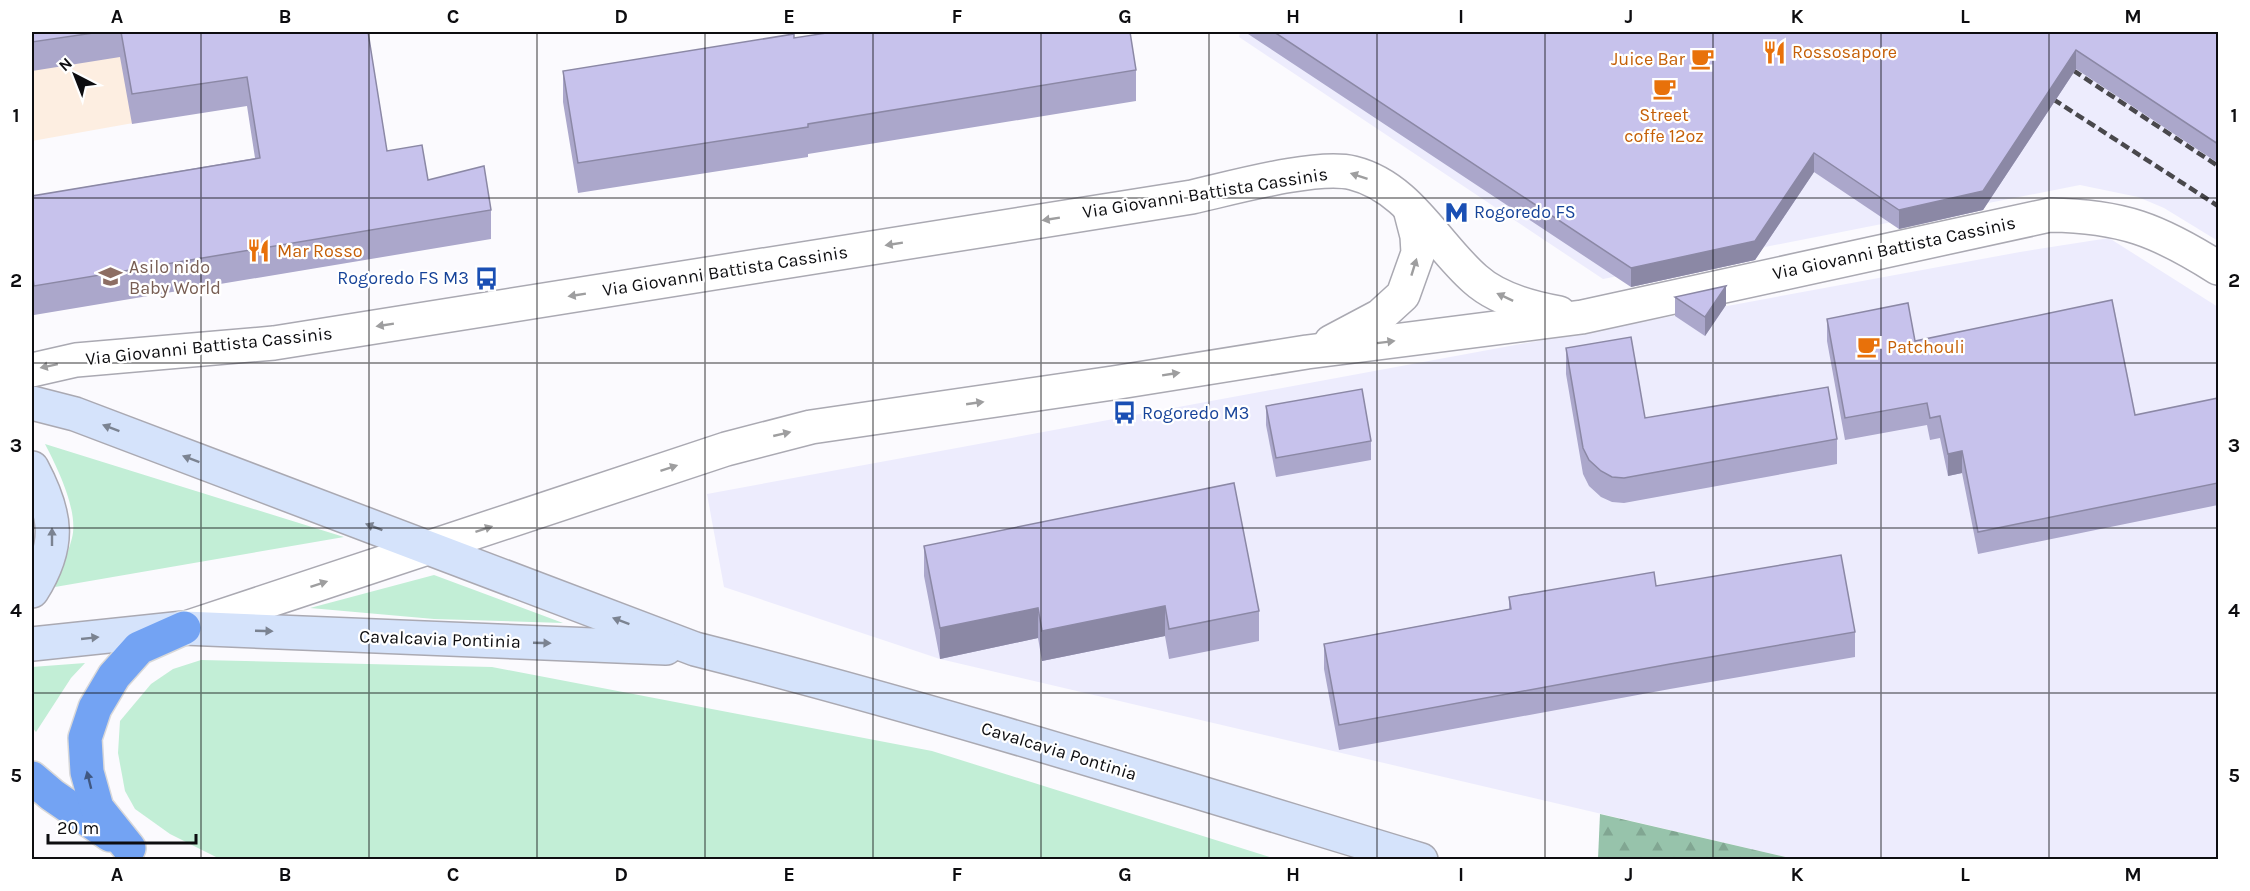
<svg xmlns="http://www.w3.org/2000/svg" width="2250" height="891" font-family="Karla,sans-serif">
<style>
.commercial{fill:#fdeee1}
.built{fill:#edecfd}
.green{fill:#c2eed6}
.forest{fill:url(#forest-firs)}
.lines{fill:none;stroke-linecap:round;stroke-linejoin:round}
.street-casing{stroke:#aaa9b2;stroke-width:36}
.secondary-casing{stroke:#aaa9b2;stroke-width:36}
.highway-casing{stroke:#d8d8d9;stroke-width:36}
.street{stroke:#fff;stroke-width:33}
.secondary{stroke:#d5e3fb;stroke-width:33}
.highway{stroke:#73a3f3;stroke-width:33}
.rail{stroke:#49484c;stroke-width:4.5;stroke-dasharray:9 4.5;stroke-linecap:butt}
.wall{fill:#aba7cb}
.shaded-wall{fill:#8b88a5}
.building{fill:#c7c2ec;stroke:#8b88a5;stroke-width:1.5}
.oneway{fill:#9e9e9f}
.oneway2{fill:#7b8391}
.oneway3{fill:#405882}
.grid{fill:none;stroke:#0d0d10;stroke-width:1.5;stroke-opacity:0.55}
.labels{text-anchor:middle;stroke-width:4.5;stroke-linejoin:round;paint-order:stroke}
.food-label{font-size:18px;fill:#c56008;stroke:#fff;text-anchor:start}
.street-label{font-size:18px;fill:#0d0d10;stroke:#fff}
.transit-label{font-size:18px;fill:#164399;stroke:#fff;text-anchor:start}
.education-label{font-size:18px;fill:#785e54;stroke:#fff;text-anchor:start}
.neatline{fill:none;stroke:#0d0d10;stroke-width:2}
.grid-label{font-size:20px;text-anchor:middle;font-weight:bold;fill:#0d0d10}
</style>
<defs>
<pattern id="forest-firs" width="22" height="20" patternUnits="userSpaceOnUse" patternTransform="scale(1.5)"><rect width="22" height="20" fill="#97c3ab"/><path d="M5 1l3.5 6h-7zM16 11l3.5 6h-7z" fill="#81a692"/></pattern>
</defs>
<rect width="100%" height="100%" fill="#fbfafe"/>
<path class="commercial" d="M32 32H154L167 117 32 141Z"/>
<g class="built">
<path d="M1240 32H2218V241L2164 208 2138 197 2080 185 1603 279 1239 37Z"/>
<path d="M2109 238 2218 307V859H1794L940 659 724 587 707 494 2020 252Z"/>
</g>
<g class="green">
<path d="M45 444 344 537 55 587C60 570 68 554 72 538 79 511 57 467 45 444Z"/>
<path d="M434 575 563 623 434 619 310 608Z"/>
<path d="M201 660 492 667 932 751 1276 859H220L170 834 135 809 125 791 118 753 120 721 151 684 173 669Z"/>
<path d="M85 663 71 678 36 732 32 727V667Z"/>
</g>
<path class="forest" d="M1600 814 1794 859H1598Z"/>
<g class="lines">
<defs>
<g id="street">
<path d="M1331 342 1380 316 1403 295 1418 253 1417 236 1410 209"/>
<path d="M32 370 76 360 274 343 1192 197C1232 188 1317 164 1353 173 1409 187 1435 244 1475 279 1497 299 1531 308 1559 313"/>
<path d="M186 628 726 449 811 427 1113 383 1307 352 1582 317 2050 215C2122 216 2158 230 2218 268"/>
</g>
<g id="secondary">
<path d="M32 403 75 414 695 649C940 711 1180 787 1421 860"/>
<path d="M32 468C57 515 61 545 32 591"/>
<path d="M32 644 184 628 666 648"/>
</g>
<g id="highway">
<path d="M32 778 52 795 110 835"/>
<path d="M129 848 97 808 87 772 85 738 95 708 114 676 139 648 184 628"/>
</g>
</defs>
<use href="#street" class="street-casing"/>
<use href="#secondary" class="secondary-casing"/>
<use href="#highway" class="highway-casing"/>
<use href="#street" class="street"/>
<use href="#secondary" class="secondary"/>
<use href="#highway" class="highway"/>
<g class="rail">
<path d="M2062 63 2218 166"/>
<path d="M2042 92 2218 206"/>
</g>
</g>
<g class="wall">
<path d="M32 32H368L387 151 428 180 491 210V239L34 315 32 298V196L255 158 247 106 132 124 120 57 32 71Z"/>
<path d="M1245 32H2218V163L2076 69 1983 210 1899 229 1814 172 1755 260 1631 287Z"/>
<path d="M794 38 1136 70V101L808 154V157L578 193 563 102V71Z"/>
<path d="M1675 297 1726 305 1705 336 1675 316Z"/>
<path d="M1827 319 1915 341 2135 415 2218 398V505L1978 554 1962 473 1948 476 1940 438 1930 440 1927 425 1845 440 1827 341Z"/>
<path d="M1566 348 1645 418 1837 439V464L1624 503 1612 502 1601 497 1589 486 1583 474 1566 374Z"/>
<path d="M1266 406 1371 441V460L1276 477 1266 425Z"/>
<path d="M924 546 1259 611V641L1169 659 1165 636 1042 661 1038 638 940 659 924 576Z"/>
<path d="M1656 586 1855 632V657L1670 689 1339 750 1324 669V644L1509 609V597Z"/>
</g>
<g class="shaded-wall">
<path d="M2076 50V69L1983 210 1899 229V210Z"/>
<path d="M1814 153V172L1755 260 1631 287V268Z"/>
<path d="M1726 286V305L1705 336V317Z"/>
<path d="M1962 451V473L1948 476V454Z"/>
<path d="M1165 606V636L1042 661V631Z"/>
<path d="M1038 608V638L940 659V628Z"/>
</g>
<g class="building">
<path d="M32 32H100L32 42Z"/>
<path d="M121 32H368L387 151 422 145 428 180 484 166 491 210 34 286 32 269V196L260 158 247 77 132 94Z"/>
<path d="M833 32H1130L1136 70 808 124V127L578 163 563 71 794 34V38Z"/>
<path d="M1274 32H2218V144L2076 50 1983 191 1899 210 1814 153 1755 241 1631 268Z"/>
<path d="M1726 286 1705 317 1675 297Z"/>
<path d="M2112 300 2135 415 2218 398V483L1978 532 1962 451 1948 454 1940 416 1930 418 1927 403 1845 418 1827 319 1908 303 1915 341Z"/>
<path d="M1631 337 1645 418 1828 387 1837 439 1624 478 1612 477 1601 471 1589 460 1583 448 1566 348Z"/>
<path d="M1362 389 1371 441 1276 458 1266 406Z"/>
<path d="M1234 483 1259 611 1169 629 1165 606 1042 631 1038 608 940 628 924 546Z"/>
<path d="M1841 555 1855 632 1670 664 1339 725 1324 644 1511 609 1509 597 1654 572 1656 586Z"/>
</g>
<defs><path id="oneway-solid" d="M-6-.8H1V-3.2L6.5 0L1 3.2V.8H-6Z" transform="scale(1.5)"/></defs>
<g class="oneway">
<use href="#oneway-solid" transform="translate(1359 176) rotate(-162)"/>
<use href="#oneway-solid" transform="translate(1051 219) rotate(171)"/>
<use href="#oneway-solid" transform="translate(894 244) rotate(171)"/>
<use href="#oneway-solid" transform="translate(1414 267) rotate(-73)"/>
<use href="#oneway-solid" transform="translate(577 295) rotate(171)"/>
<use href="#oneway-solid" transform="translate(1505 297) rotate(-155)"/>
<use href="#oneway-solid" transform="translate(385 325) rotate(171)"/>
<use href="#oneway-solid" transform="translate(1386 342) rotate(-7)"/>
<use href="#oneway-solid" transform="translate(49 366) rotate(168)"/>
<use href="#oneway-solid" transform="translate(1171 374) rotate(-9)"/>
<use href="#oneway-solid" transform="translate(975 403) rotate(-8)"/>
<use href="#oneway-solid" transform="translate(782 434) rotate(-13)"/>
<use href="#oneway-solid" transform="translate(669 468) rotate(-18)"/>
<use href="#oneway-solid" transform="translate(484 529) rotate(-18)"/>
<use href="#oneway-solid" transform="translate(319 584) rotate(-18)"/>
</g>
<g class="oneway2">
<use href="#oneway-solid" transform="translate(111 428) rotate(-159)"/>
<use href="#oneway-solid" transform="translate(191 459) rotate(-159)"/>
<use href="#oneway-solid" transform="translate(374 527) rotate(-159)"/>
<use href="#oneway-solid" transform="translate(52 537) rotate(-90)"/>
<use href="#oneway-solid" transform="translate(621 621) rotate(-159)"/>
<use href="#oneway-solid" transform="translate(264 631) rotate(2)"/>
<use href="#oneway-solid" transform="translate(90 638) rotate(-6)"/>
<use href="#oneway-solid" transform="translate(542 643) rotate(2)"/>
</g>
<use class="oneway3" href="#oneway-solid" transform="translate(89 780) rotate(-104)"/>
<path class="grid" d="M201 32V860M369 32V860M537 32V860M705 32V860M873 32V860M1041 32V860M1209 32V860M1377 32V860M1545 32V860M1713 32V860M1881 32V860M2049 32V860M32 198H2218M32 363H2218M32 528H2218M32 693H2218"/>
<defs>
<symbol id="restaurant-bare" viewBox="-9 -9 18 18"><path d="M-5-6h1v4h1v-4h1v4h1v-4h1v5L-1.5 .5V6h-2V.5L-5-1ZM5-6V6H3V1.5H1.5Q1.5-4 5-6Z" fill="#e8710a" stroke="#fff" stroke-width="2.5" paint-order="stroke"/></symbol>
<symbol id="cafe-bare" viewBox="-9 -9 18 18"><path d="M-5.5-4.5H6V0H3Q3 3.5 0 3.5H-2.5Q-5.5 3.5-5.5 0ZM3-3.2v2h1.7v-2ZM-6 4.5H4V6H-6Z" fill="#e8710a" stroke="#fff" stroke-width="2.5" paint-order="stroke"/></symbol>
<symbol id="metro-bare" viewBox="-9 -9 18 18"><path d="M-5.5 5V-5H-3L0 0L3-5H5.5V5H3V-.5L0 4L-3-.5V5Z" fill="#1a4fb4" stroke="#fff" stroke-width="2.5" paint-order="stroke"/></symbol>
<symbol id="school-bare" viewBox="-9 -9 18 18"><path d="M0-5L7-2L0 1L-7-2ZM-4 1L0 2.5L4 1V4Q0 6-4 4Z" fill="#8d6e63" stroke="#fff" stroke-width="2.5" paint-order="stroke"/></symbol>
<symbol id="bus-bare" viewBox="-9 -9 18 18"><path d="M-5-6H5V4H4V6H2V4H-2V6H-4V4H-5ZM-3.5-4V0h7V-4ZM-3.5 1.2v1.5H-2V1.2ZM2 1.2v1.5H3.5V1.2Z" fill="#1a4fb4" stroke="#fff" stroke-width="2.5" paint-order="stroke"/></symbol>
</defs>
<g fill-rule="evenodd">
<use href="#restaurant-bare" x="1758" y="36" width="33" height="33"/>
<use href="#cafe-bare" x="1686" y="42" width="33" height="33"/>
<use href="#cafe-bare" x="1648" y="72" width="33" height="33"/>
<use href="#metro-bare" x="1440" y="196" width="33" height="33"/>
<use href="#restaurant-bare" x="242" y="234" width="33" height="33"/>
<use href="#school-bare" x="94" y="260" width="33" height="33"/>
<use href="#bus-bare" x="470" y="262" width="33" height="33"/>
<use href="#cafe-bare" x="1852" y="330" width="33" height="33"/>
<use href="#bus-bare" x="1108" y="396" width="33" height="33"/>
</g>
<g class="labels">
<g class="food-label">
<text x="1792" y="58">Rossosapore</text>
<text x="1685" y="65" text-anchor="end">Juice Bar</text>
<text x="1664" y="121" text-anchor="middle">Street<tspan x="1664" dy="21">coffe 12oz</tspan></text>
<text x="277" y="257">Mar Rosso</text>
<text x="1887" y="353">Patchouli</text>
</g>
<g class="street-label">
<text transform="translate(1205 193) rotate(-9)" y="6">Via Giovanni Battista Cassinis</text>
<text transform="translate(1894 248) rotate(-12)" y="6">Via Giovanni Battista Cassinis</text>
<text transform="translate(725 271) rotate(-9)" y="6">Via Giovanni Battista Cassinis</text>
<text transform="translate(209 346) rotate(-6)" y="6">Via Giovanni Battista Cassinis</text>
<text transform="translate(440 639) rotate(2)" y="6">Cavalcavia Pontinia</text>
<text transform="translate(1059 751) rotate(17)" y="6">Cavalcavia Pontinia</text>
</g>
<g class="transit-label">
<text x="1474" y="218">Rogoredo FS</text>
<text x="469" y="284" text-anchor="end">Rogoredo FS M3</text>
<text x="1142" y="419">Rogoredo M3</text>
</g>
<g class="education-label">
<text x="129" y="273">Asilo nido<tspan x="129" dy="21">Baby World</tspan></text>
</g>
</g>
<rect width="2250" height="891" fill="none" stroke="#ffffff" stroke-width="66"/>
<g transform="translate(75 75) rotate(318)" stroke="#ffffff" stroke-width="4.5" paint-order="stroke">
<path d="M0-4.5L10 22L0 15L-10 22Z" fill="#0d0d10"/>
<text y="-9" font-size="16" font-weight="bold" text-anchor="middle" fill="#0d0d10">N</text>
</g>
<path d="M48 834v9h148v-9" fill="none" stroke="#0d0d10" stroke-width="3"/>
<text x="57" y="834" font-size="18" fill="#0d0d10" stroke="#ffffff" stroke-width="4.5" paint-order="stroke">20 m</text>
<rect x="33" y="33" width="2184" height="825" class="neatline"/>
<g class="grid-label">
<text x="117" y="23">A</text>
<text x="285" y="23">B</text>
<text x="453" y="23">C</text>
<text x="621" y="23">D</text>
<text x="789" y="23">E</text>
<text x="957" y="23">F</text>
<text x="1125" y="23">G</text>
<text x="1293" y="23">H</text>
<text x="1461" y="23">I</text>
<text x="1629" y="23">J</text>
<text x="1797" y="23">K</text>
<text x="1965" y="23">L</text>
<text x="2133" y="23">M</text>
<text x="16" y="122">1</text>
<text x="2234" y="122">1</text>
<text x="16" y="287">2</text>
<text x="2234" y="287">2</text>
<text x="16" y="452">3</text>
<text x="2234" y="452">3</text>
<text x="16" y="617">4</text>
<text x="2234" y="617">4</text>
<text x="16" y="782">5</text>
<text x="2234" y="782">5</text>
<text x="117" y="881">A</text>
<text x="285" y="881">B</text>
<text x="453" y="881">C</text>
<text x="621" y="881">D</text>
<text x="789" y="881">E</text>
<text x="957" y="881">F</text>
<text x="1125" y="881">G</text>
<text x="1293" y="881">H</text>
<text x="1461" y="881">I</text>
<text x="1629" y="881">J</text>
<text x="1797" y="881">K</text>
<text x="1965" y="881">L</text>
<text x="2133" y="881">M</text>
</g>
</svg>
